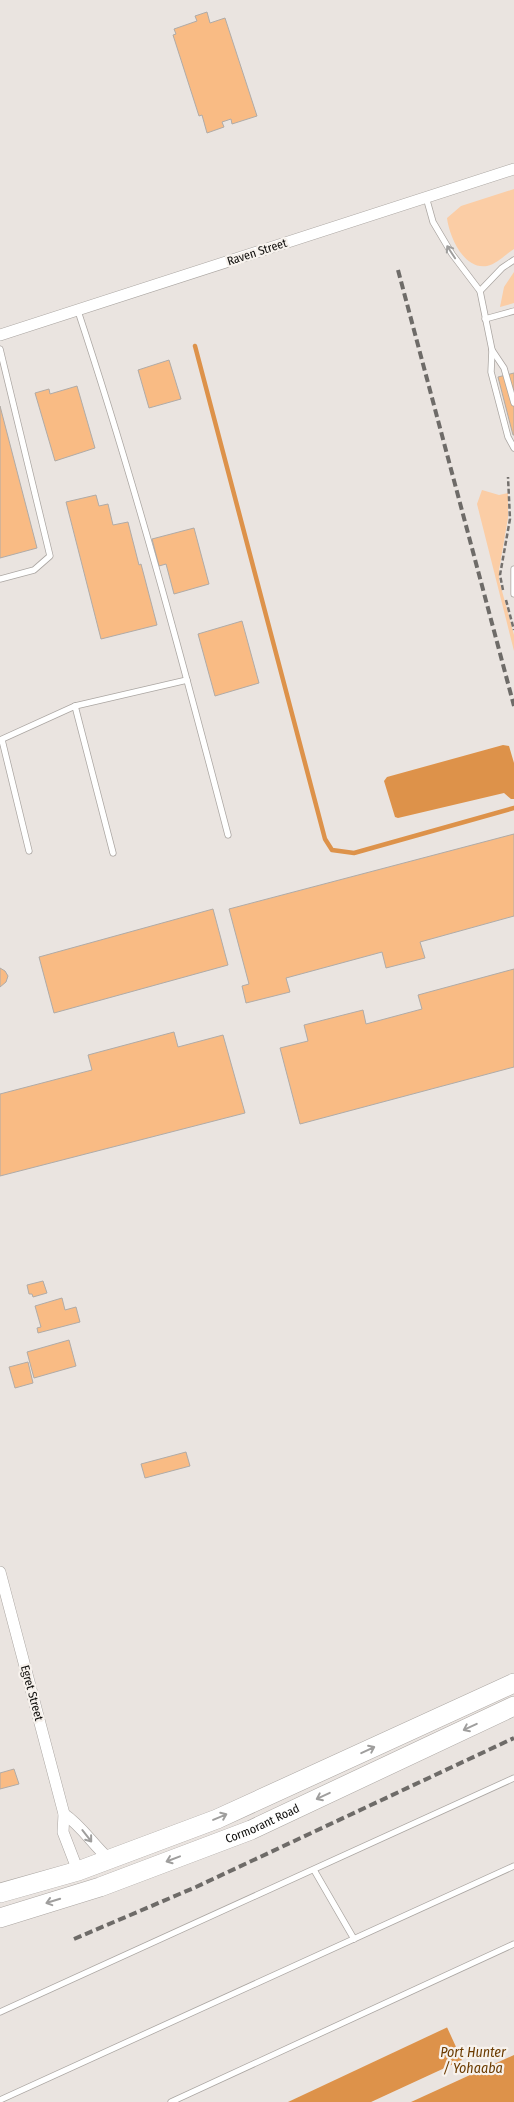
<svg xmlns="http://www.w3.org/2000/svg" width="514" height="2102" font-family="'Fira Sans Condensed',sans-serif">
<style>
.green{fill:#fbcda5}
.water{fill:#dd924a}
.pier{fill:#eae4e0}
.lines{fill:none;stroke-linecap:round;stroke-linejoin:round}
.stream{stroke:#dd924a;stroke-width:4.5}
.building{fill:#f9bb84;stroke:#b0aba7}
.lane-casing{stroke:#aba6a2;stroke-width:7}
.street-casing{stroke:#aba6a2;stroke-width:12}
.primary-casing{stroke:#aba6a2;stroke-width:20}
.path{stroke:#74706d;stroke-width:2.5;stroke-dasharray:5 2.5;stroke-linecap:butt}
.lane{stroke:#fff;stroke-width:5.5}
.street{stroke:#fff;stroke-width:11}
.primary{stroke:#fff;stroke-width:19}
.rail{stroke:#6e6b68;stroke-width:4;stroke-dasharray:8 4;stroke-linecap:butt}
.oneway{stroke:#9f9e9d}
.labels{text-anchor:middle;stroke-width:4.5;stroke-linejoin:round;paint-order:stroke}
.street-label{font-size:12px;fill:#0e0d0b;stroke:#f7f2ed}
.water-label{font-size:14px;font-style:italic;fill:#6b3b00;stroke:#f7f2ed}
</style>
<rect width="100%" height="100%" fill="#eae4e0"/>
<g class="green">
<path d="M514 189V249C506 254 497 264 487 266 463 270 449 235 447 218L461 206Z"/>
<path d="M514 272V303L500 307 504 287Z"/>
<path d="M482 490 499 495 508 493V518L499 570V580L514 635V651L477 504Z"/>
</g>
<g class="water">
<path d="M503 745 509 746 514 763V799H511L504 793 398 818 395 817 384 781 387 777Z"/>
<path d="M514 1996V2102H288Z"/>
</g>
<path class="pier" d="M514 1993V2055L411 2102H371L462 2060 446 2025Z"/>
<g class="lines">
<path class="stream" d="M195 346 325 839 332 850 354 853 514 808"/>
</g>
<g class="building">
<path d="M207 12 210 23 225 18 257 116 232 124 231 119 222 122 224 127 207 133 202 115 199 116 173 35 176 34 174 29 197 21 195 16Z"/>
<path d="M169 360 181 399 149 408 138 370Z"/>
<path d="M514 373V435H513L498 377Z"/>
<path d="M77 386 95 448 55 461 35 393 49 389 50 394Z"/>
<path d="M0 406 37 548 0 558Z"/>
<path d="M96 495 99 506 108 504 113 525 128 522 139 565 141 564 157 625 101 639 66 502Z"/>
<path d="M194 528 209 584 174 594 166 564 159 566 152 539Z"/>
<path d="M242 621 259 683 215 696 198 634Z"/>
<path d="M514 834V916L420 942 425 958 386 968 382 952 286 978 290 992 246 1003 242 986 249 984 229 909Z"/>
<path d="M213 909 228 965 54 1013 39 957Z"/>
<path d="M0 968 5 971 8 976 6 982 0 987Z"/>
<path d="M514 969V1067L300 1124 280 1048 308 1041 304 1025 363 1010 366 1024 422 1009 418 995Z"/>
<path d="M174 1032 178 1047 223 1035 245 1113 0 1176V1094L92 1070 88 1055Z"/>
<path d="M43 1281 47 1293 33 1297 32 1294H29L27 1285Z"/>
<path d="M62 1298 65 1310 76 1307 80 1322 38 1333 37 1328 41 1327 35 1306Z"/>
<path d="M69 1340 76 1366 34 1378 27 1352Z"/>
<path d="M28 1362 33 1383 15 1388 9 1367Z"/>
<path d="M186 1452 190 1466 145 1478 141 1464Z"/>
<path d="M14 1769 19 1784 0 1789V1773Z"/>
</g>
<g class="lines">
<defs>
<g id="lane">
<path d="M426 197 433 222 452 254 480 291 492 350 491 372 508 437 514 448"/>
<path d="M480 291 502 268 514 260"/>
<path d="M78 311C135 483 182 659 228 835"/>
<path d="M485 319 514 311"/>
<path d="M0 349 50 556 34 570 0 579"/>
<path d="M492 350 504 368 514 403"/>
<path d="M514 569V594"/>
<path d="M75 706 187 680"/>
<path d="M0 740 75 706 113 853"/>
<path d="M2 740 29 851"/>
<path d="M314 1870 354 1939"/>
<path d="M0 2012 514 1778"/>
<path d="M0 2100 514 1866"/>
<path d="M171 2102 514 1944"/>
</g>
<g id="street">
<path d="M0 335 514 169"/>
<path d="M0 1572 64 1814 63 1832 78 1871"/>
<path d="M64 1814C82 1826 93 1845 109 1859"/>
</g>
<g id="primary">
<path d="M0 1893 78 1871 217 1819 514 1683"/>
<path id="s1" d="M0 1918 100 1887 251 1830 514 1706"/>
</g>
</defs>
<use href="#lane" class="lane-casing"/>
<use href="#street" class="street-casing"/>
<use href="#primary" class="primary-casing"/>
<g class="path">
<path d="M503 590 500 575 510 519 508 477"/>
<path d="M506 600 514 630"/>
</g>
<use href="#lane" class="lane"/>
<use href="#street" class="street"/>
<use href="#primary" class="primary"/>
<g class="rail">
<path d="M398 270 514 706"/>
<path d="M74 1939 196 1887 514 1738"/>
</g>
</g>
<defs><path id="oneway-shaft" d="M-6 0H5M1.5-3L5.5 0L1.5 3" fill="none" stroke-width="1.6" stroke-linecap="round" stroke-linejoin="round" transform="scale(1.25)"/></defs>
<g class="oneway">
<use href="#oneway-shaft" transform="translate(451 252) rotate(-123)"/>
<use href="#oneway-shaft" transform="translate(470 1727) rotate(155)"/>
<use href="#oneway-shaft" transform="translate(368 1750) rotate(-25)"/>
<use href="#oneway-shaft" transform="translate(323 1796) rotate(155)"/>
<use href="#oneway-shaft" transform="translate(220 1817) rotate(-23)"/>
<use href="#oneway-shaft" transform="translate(87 1836) rotate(52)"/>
<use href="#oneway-shaft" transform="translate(173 1859) rotate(159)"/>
<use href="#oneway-shaft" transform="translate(53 1901) rotate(163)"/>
</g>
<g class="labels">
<g class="street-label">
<text transform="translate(257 252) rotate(-18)" y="4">Raven Street</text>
<text transform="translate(32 1693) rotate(75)" y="4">Egret Street</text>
<text dy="4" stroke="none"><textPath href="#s1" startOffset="279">Cormorant Road</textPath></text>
</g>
<g class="water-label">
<text x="473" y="2057">Port Hunter<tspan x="473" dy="16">/ Yohaaba</tspan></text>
</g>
</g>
</svg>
